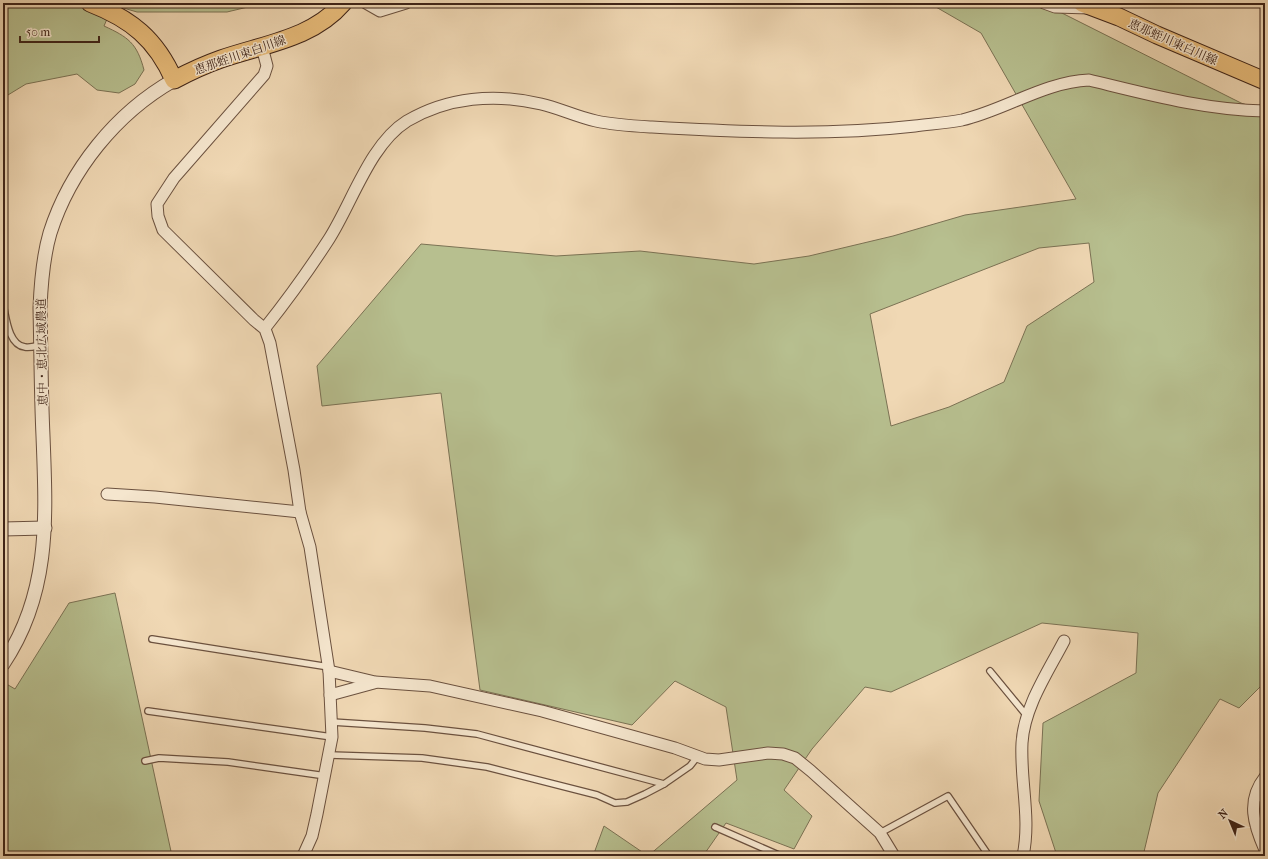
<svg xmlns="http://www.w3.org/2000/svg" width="1268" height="859" font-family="'IM FELL French Canon','Noto Serif JP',serif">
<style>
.green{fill:#b7bf8f;stroke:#7b7254;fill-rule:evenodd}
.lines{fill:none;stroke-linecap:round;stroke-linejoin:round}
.service-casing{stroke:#6b513f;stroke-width:8}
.minor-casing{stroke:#6b513f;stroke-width:13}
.tertiary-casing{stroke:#6b513f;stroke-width:15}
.primary-casing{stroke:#3f2418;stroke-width:19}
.service{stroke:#f5e6ce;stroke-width:5.5}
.minor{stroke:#f5e6ce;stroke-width:11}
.tertiary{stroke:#f5e6ce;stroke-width:13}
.primary{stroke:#e8bc7a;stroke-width:17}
.labels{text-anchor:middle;stroke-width:3;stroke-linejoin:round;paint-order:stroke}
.street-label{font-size:12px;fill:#3f2418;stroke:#f5e6ce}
</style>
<rect width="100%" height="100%" fill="#f0d8b4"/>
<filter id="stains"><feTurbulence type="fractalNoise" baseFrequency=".005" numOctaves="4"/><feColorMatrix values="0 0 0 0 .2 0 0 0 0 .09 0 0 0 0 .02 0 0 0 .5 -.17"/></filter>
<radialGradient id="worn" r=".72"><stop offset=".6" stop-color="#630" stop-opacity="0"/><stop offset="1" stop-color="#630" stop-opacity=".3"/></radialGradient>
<g class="green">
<path d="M3 3H252V6L227 12H137L113 5 104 26C128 37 137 43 144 70L135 84 119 93 97 90 77 74 26 84 3 98Z"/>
<path d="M929 3H1042L1241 103 1265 111V682L1239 708 1220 699 1158 793 1143 856H1057L1039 801 1043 723 1136 673 1138 633 1042 623 891 692 865 687 812 749 784 790 812 816 794 849 726 823 703 856H593L604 826 648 856 737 780 726 707 675 681 632 725 480 690 441 393 322 406 317 366 421 244 556 256 640 251 754 264 809 256 893 236 965 215 1076 199 981 33ZM1089 243 1094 282 1027 326 1004 382 949 407 891 426 870 314 1039 248Z"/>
<path d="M115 593 172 856H3V682L15 689 69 603Z"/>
</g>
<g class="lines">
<defs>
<g id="service">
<path d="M3 304C6 316 8 345 25 347 30 348 36 346 41 345"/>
<path d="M152 639 329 667"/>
<path d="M990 671 1027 716"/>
<path d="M148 711 332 737"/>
<path d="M332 722 425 728 477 734 664 784 690 766 698 756"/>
<path d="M330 755 422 758 487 767 597 795 615 803 627 802 645 794 664 784"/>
<path d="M145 761 159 758 228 762 326 776"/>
<path d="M715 827 781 856"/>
<path d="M880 833 948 796 989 856"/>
</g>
<g id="minor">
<path d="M366 3 380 11 406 3"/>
<path d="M1044 3 1055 7 1089 8"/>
<path d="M262 47 267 66 264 75 174 178 157 204 158 216 163 230 254 320 265 329 270 343 294 470 300 512 310 547 329 671 332 737 317 814 312 836 303 856"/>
<path d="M265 328C288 299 309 270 329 239 352 203 370 144 407 121 448 97 495 93 541 104 559 108 577 117 596 121 614 125 634 126 652 127 740 132 827 136 915 126 930 124 947 123 962 120 1005 110 1044 82 1089 80 1147 94 1205 110 1265 111"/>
<path d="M107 494 155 497 300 512"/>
<path d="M329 671 375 682 430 686 542 711 675 748 705 759 719 760 768 753 783 754 795 758 811 771 880 833 894 856"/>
<path d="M330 695 374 683"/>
<path d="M1265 777C1246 801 1254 825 1265 850"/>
<path d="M1023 856C1031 818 1020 781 1022 743 1024 707 1048 672 1064 641"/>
</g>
<g id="tertiary">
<path d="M3 529 45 528"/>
<path d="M3 664C51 593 46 516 43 436 41 393 41 351 40 308 41 283 43 257 50 233 70 170 116 113 174 80"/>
</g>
<g id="primary">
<path d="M90 3C131 19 156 39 174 80 189 72 204 65 221 59 264 44 312 39 343 3"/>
<path d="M1082 3 1119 17 1157 35 1265 81"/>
</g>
</defs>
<use href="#service" class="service-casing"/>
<use href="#minor" class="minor-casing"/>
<use href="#tertiary" class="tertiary-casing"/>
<use href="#primary" class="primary-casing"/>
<use href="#service" class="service"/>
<use href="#minor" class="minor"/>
<use href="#tertiary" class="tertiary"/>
<use href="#primary" class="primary"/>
</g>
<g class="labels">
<g class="street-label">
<text transform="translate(1173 42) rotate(24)" y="4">恵那蛭川東白川線</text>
<text transform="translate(240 55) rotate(-19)" y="4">恵那蛭川東白川線</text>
<text transform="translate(42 352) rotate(-91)" y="4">恵中・恵北広域農道</text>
</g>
</g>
<rect width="1268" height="859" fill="none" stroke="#f0d8b4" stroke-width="16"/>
<rect x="4" y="4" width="1260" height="851" fill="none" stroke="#3f2418" stroke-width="2"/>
<rect x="8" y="8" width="1252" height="843" fill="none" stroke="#3f2418"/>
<g transform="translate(1230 821) rotate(316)" stroke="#f5e6ce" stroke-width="3" paint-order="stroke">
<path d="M0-3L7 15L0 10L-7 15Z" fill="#3f2418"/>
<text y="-6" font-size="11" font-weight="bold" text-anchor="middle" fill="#3f2418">N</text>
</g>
<path d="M20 36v6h79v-6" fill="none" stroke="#3f2418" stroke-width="2"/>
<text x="26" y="36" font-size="12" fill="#3f2418" stroke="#f5e6ce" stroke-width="3" paint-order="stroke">50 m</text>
<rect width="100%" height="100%" filter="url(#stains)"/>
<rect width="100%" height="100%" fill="url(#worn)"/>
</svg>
